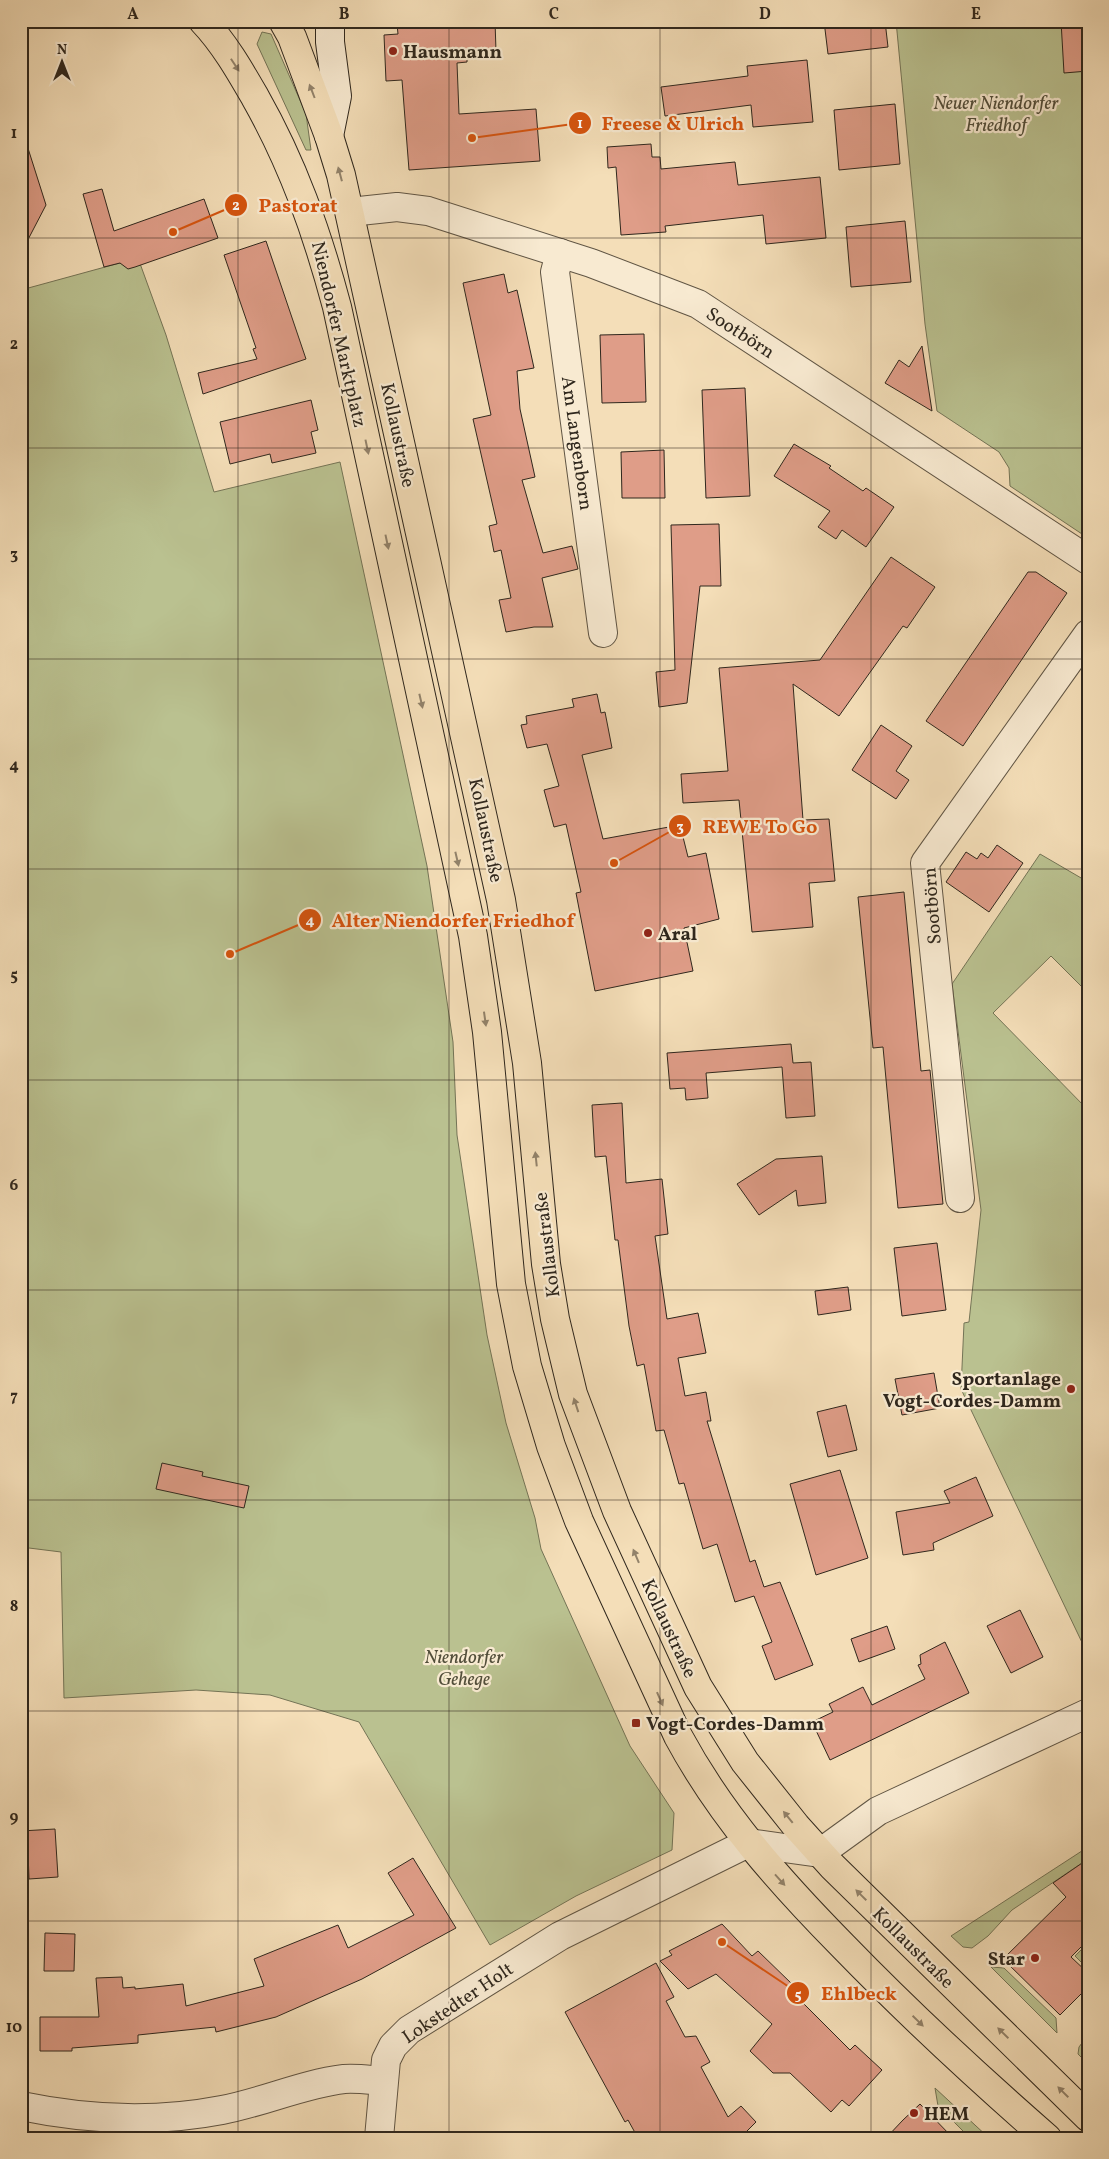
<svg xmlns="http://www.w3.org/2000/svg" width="1109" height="2159" font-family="Vollkorn,serif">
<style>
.green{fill:#bac190;stroke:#747456}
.building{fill:#df9d88;stroke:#2f271d}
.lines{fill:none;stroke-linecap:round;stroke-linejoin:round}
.street-casing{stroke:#605544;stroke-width:30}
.secondary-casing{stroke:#2f271d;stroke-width:30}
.primary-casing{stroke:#2f271d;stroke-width:30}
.street{stroke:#f8ead1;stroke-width:28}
.secondary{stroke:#f8ead1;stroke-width:28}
.primary{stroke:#f4deb8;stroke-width:28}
.oneway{fill:#92826a}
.grid{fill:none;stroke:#2f271d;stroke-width:1;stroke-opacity:0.55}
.poi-dot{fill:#8f2418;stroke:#f8ead1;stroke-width:2}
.labels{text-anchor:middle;stroke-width:4.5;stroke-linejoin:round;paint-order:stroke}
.poi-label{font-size:19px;font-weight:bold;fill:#2f271d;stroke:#f8ead1;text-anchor:start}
.park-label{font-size:19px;font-style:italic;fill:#524e3a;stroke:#f8ead1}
.street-label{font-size:19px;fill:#2f271d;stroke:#f8ead1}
.leader{fill:none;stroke:#d6540e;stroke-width:2}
.callout-dot{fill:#d6540e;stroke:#f8ead1;stroke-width:2}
.mark-label{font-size:15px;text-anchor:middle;font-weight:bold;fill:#fff}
.callout-label{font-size:20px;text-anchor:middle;font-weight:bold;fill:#d6540e;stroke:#f8ead1;stroke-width:4.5;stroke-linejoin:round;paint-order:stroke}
.neatline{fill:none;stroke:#2f271d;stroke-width:2}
.grid-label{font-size:16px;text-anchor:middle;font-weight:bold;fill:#2f271d}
</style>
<rect width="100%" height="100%" fill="#f4deb8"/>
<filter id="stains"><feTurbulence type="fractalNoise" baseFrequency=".004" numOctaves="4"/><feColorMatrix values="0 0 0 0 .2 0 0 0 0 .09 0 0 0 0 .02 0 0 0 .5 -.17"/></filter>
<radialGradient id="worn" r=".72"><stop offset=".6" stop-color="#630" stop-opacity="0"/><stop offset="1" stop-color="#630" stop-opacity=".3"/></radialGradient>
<g class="green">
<path d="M896 21H1088V538L1010 486 1009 468 999 452 937 411 925 324Z"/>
<path d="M262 32 271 34 306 114 311 150H306L257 44Z"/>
<path d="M138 258 166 335 214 492 340 462 427 866 453 1042 457 1135 487 1335 506 1423 535 1518 541 1549 630 1746 674 1813 672 1850 576 1896 490 1945 359 1722 270 1695 196 1690 64 1698 61 1552 21 1547V290Z"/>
<path d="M1040 854 1088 882V993L1051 956 993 1013 1088 1110V1655L961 1389 964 1323 969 1322 981 1210 952 984Z"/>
<path d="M1088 1847V1859L1012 1910 988 1936 972 1948 963 1947 951 1936Z"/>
<path d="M1088 1943V1969L1075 1956Z"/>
<path d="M991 1967 1004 1968 1056 2018 1057 2033Z"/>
<path d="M1088 2035V2064L1078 2054 1079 2047Z"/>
<path d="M935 2088 989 2138H970L938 2106Z"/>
</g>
<g class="building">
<path d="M413 21H495L496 51 467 52V62L457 63 459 114 536 109 540 161 409 170 402 80 386 81 384 35 398 34 397 24H413Z"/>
<path d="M824 21H885L888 47 828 54Z"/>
<path d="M1061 21H1088V71L1064 73Z"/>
<path d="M807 60 813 122 753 127 751 105 665 116 661 87 748 76 747 66Z"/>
<path d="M895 104 900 164 839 170 834 110Z"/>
<path d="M26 142 46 205 21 253V143Z"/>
<path d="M651 144 652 157H660L661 169 735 162 738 185 820 177 826 238 766 244 763 215 665 226 666 232 621 235 616 167 608 168 607 147Z"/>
<path d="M102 189 114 231 204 199 218 238 135 267 128 269 120 263 104 267 83 194Z"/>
<path d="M905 221 911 282 851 287 846 227Z"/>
<path d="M266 241 306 359 203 394 198 373 257 359 253 349 256 348 224 255Z"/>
<path d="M504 274 508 293 517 290 534 368 517 371 520 409 535 477 522 480 543 553 572 546 578 569 542 578 553 627H534L506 632 499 600 511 598 501 550 494 552 489 526 497 524 473 419 491 415 463 283Z"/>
<path d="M644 334 646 402 602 403 600 335Z"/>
<path d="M922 346 932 411 885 383 899 360 909 367Z"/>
<path d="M745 388 750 496 706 498 702 390Z"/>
<path d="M311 400 318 430 311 432 316 453 272 463 270 454 230 464 220 422Z"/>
<path d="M794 444 831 466 829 468 863 491 866 488 894 507 866 547 842 530 836 539 818 527 830 511 774 476Z"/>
<path d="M664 450 665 498H622L621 452Z"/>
<path d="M719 524 721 586H700L687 703 659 707 656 672 675 670 671 525Z"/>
<path d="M891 557 935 587 907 628 903 626 839 716 793 684 803 820 829 819 835 881 809 883 813 927 752 932 739 800 683 803 681 774 728 771 719 668 820 660Z"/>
<path d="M1028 572H1036L1067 593 963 746 926 721Z"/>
<path d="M597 694 601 713 605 712 612 748 582 755 603 839 680 825 688 857 706 853 719 919 684 928 693 971 595 991 576 893 581 892 566 824 554 827 544 790 559 786 547 744 527 748 521 725 527 724 526 716 574 707 572 699Z"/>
<path d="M881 725 912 746 896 771 909 780 896 799 852 770Z"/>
<path d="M997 845 1023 863 989 912 946 882 966 852 977 859 981 853 988 858Z"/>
<path d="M904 892 921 1071 930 1070 943 1204 898 1208 883 1047 873 1048 858 897Z"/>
<path d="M791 1044 793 1063 811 1062 815 1116 786 1118 782 1067 706 1073 708 1098 686 1100 685 1088 670 1089 667 1053Z"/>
<path d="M622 1103 626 1183 662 1179 668 1234 655 1236 667 1319 698 1313 706 1353 678 1358 685 1396 706 1392 711 1421H707L750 1562 755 1560 764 1587 780 1582 813 1665 775 1680 762 1646 772 1642 754 1596 735 1602 717 1544 703 1549 684 1483 679 1484 664 1430 656 1431 644 1364 637 1366 629 1326 618 1240H615L606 1156 595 1157 592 1105Z"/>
<path d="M822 1156 826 1203 798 1206 796 1190 759 1215 737 1184 776 1159Z"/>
<path d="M937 1243 946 1310 902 1316 894 1248Z"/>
<path d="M848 1287 851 1310 818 1315 815 1291Z"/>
<path d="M934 1373 940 1408 902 1415 895 1379Z"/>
<path d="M846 1405 857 1450 828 1457 817 1412Z"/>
<path d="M162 1463 203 1472 202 1476 249 1486 244 1508 156 1489Z"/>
<path d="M840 1470 868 1558 816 1575 790 1484Z"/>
<path d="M976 1477 993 1516 933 1543 934 1550 903 1555 896 1512 950 1503 944 1491Z"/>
<path d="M1020 1610 1043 1657 1011 1673 987 1626Z"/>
<path d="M887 1626 895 1649 859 1662 851 1639Z"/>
<path d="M945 1642 969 1693 830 1760 812 1722 833 1712 829 1704 863 1687 872 1705 925 1679 918 1665 921 1664 920 1655Z"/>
<path d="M55 1829 58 1877 29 1879 28 1852H21V1831Z"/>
<path d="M413 1858 456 1928 362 1979 276 2017 216 2032 215 2027 138 2035V2043L72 2048V2051H40V2017H99L96 1978 122 1977 123 1988 135 1987V1989L183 1984 186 2006 264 1986 254 1959 338 1925 348 1948 414 1915 388 1873Z"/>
<path d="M1088 1859V1940L1071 1957 1088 1973V1987L1060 2015 1003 1959 1066 1897 1053 1883Z"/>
<path d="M722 1924 752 1956 758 1951 792 1984 787 1987 850 2050 855 2045 882 2070 849 2106 842 2100 831 2112 790 2073H773L750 2051 772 2024 716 1974 688 1989 660 1961 672 1955 669 1951Z"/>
<path d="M45 1933 75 1934 74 1971H44Z"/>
<path d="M656 1963 674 1997 666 2001 685 2037 696 2036 710 2062 701 2067 728 2117 741 2106 756 2122 740 2138H638L628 2120 625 2122 565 2012Z"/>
<path d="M920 2104 953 2138H886L903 2120Z"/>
</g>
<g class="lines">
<defs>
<g id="street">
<path d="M350 212 397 207 428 211 591 263 698 304 1088 560"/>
<path d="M560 253 555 272 603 633"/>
<path d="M960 1198 925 863 1088 634"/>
<path d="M21 2106C88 2120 155 2123 222 2110 264 2102 302 2084 344 2079 357 2078 370 2080 383 2081"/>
<path d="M379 2138 386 2060 393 2046 409 2030 560 1936 748 1843 820 1853 878 1811 1088 1713"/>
</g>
<path id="secondary" d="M329 136 337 96 330 42V21"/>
<g id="primary">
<path d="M203 21C224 43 240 71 255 97 293 164 317 232 337 307L473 936 487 1032 511 1284 527 1366 551 1446 579 1521 678 1736C721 1816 780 1882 843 1946 908 2013 976 2076 1047 2138"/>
<path d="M283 21 292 37 329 136 341 175 501 900 527 1063 546 1264 555 1319 573 1394 617 1511 698 1687 745 1762 796 1826 832 1866 1088 2117"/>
</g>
</defs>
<use href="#street" class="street-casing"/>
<use href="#secondary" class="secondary-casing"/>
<use href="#primary" class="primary-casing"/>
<use href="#street" class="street"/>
<use href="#secondary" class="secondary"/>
<use href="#primary" class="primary"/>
</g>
<defs><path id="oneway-solid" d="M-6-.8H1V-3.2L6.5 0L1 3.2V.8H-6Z" transform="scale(1.25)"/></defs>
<g class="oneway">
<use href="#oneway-solid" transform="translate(235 65) rotate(57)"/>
<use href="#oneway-solid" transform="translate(312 91) rotate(-111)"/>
<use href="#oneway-solid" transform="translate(340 174) rotate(-105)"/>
<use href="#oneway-solid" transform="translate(367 447) rotate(78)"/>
<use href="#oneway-solid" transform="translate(387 542) rotate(78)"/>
<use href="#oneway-solid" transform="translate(421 701) rotate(77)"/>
<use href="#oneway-solid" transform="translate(457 859) rotate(77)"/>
<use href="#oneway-solid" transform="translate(485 1019) rotate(82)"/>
<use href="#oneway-solid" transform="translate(536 1159) rotate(-96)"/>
<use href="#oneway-solid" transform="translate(576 1405) rotate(-108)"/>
<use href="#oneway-solid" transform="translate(636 1556) rotate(-113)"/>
<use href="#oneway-solid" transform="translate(660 1699) rotate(66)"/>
<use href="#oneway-solid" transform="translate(788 1817) rotate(-129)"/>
<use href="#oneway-solid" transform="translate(780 1880) rotate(48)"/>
<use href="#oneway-solid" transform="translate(861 1895) rotate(-135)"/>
<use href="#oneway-solid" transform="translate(918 2021) rotate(44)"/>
<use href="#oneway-solid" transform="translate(1003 2033) rotate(-136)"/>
<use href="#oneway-solid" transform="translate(1063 2092) rotate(-135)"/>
</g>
<path class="grid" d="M238 21V2138M449 21V2138M660 21V2138M871 21V2138M21 238H1088M21 448H1088M21 659H1088M21 869H1088M21 1080H1088M21 1290H1088M21 1500H1088M21 1711H1088M21 1921H1088"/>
<g class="poi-dot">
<circle cx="393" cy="51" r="5"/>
<circle cx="648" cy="933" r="5"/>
<circle cx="1071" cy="1389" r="5"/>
<rect x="631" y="1718" width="10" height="10" rx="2.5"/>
<circle cx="1035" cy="1958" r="5"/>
<circle cx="914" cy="2113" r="5"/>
</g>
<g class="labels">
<g class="poi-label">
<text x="403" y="58">Hausmann</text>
<text x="658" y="940">Aral</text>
<text x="1061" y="1385" text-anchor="end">Sportanlage<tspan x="1061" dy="22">Vogt-Cordes-Damm</tspan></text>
<text x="646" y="1730">Vogt-Cordes-Damm</text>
<text x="1025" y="1965" text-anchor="end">Star</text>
<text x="924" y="2120">HEM</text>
</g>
<g class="park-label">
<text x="996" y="109">Neuer Niendorfer<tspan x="996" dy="22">Friedhof</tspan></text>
<text x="464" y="1663">Niendorfer<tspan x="464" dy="22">Gehege</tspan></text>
</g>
<g class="street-label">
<text transform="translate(741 332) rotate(33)" y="7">Sootbörn</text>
<text transform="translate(340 334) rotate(77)" y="7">Niendorfer Marktplatz</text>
<text transform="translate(399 435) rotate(78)" y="7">Kollaustraße</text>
<text transform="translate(578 443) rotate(82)" y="7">Am Langenborn</text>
<text transform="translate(487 830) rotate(78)" y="7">Kollaustraße</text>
<text transform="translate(931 906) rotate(-94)" y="7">Sootbörn</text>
<text transform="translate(546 1245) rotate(-97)" y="7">Kollaustraße</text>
<text transform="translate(670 1628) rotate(65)" y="7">Kollaustraße</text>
<text transform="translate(914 1947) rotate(45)" y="7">Kollaustraße</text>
<text transform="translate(457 2002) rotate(-34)" y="7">Lokstedter Holt</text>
</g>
</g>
<path class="leader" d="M472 138L580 123M173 232L236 205M614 863L680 826M230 954L310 920M722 1942L798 1993"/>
<g class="callout-dot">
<circle cx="472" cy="138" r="5"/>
<circle cx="173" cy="232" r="5"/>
<circle cx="614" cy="863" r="5"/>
<circle cx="230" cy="954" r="5"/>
<circle cx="722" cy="1942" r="5"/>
<circle cx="580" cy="123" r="12"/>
<circle cx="236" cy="205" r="12"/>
<circle cx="680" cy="826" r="12"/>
<circle cx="310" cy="920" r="12"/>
<circle cx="798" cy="1993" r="12"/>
</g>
<g class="mark-label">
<text x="580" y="128">1</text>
<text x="236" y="210">2</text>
<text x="680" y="831">3</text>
<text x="310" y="925">4</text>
<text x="798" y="1999">5</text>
</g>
<g class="callout-label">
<text x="673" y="130">Freese &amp; Ulrich</text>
<text x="298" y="212">Pastorat</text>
<text x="760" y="833">REWE To Go</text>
<text x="453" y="927">Alter Niendorfer Friedhof</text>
<text x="859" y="2000">Ehlbeck</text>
</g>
<rect width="1109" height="2159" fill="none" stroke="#f4deb8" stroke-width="55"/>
<g transform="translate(62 62)" stroke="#f8ead1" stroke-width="4" paint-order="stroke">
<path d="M0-4L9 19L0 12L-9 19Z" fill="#2f271d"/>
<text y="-8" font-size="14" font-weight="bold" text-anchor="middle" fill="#2f271d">N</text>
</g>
<rect x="28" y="28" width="1054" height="2104" class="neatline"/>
<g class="grid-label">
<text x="133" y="19">A</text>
<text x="344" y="19">B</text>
<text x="554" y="19">C</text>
<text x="765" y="19">D</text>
<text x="976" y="19">E</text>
<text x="14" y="138">1</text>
<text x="14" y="349">2</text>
<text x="14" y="559">3</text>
<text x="14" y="770">4</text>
<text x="14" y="980">5</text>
<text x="14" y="1190">6</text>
<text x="14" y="1401">7</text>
<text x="14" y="1611">8</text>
<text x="14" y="1822">9</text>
<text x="14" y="2032">10</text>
</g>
<rect width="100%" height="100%" filter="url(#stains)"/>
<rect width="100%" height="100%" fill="url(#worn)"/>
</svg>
